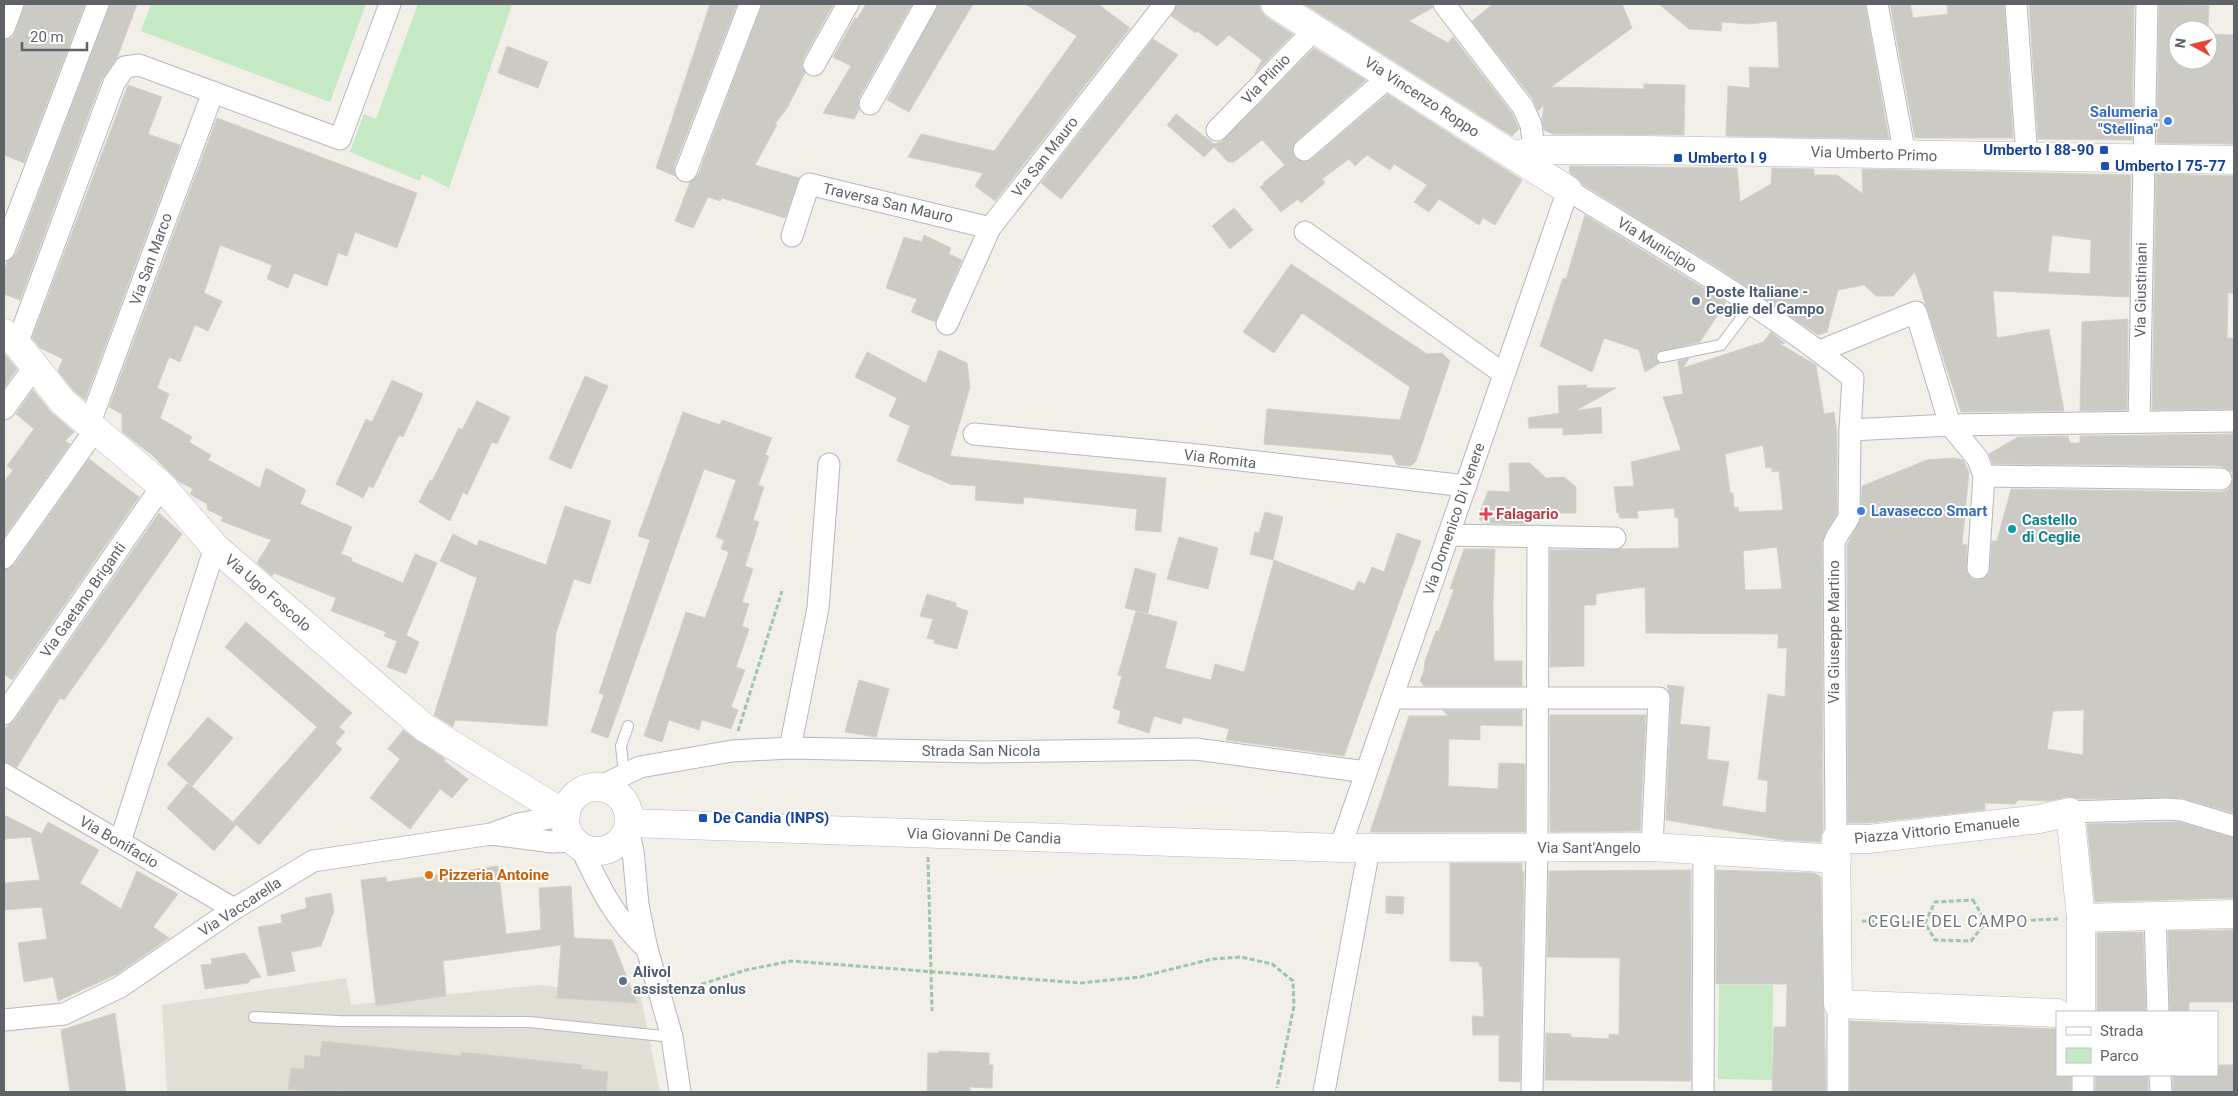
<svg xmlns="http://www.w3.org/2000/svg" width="2238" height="1096" font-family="Roboto,sans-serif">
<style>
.education{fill:#e1ded6}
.green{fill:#c5e8c5}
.building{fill:#cccac5;stroke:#d6d1c6;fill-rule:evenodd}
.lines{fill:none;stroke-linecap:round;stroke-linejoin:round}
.lane-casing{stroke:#b5b8bc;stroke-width:12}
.street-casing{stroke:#b5b8bc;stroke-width:23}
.secondary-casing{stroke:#b6babf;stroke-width:29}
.path{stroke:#9cc7a9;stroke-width:3;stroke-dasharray:5 2.5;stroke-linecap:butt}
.lane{stroke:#fff;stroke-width:10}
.street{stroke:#fff;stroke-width:21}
.secondary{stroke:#fff;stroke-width:28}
.shop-dot{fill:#3f7fe0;stroke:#fff;stroke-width:2}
.transit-dot{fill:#1a4fb4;stroke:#fff;stroke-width:2}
.service-dot{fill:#5c6f8a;stroke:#fff;stroke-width:2}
.health-dot{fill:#e0444e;stroke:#fff;stroke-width:2}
.culture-dot{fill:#0f9aa8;stroke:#fff;stroke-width:2}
.food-dot{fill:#e8710a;stroke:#fff;stroke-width:2}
.labels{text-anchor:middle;stroke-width:4;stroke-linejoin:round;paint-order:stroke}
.street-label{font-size:15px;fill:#5f6368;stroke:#fff}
.shop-label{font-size:15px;font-weight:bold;fill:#366cbe;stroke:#fff;text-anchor:end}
.transit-label{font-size:15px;font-weight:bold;fill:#164399;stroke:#fff;text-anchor:start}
.service-label{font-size:15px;font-weight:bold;fill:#4e5e75;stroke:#fff;text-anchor:start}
.health-label{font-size:15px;font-weight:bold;fill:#be3a42;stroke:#fff;text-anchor:start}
.culture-label{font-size:15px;font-weight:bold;fill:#0d838f;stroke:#fff;text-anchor:start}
.food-label{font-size:15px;font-weight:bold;fill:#c56008;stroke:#fff;text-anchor:start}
.neighbourhood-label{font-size:16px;letter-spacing:1px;fill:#70757a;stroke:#fff}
</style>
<rect width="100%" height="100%" fill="#f1efe8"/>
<path class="education" d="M346 978 351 1005 539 985 641 997 660 1092H167L162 1005Z"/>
<g class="green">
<path d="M151 4H366L330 102 141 31Z"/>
<path d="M418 4 512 5 449 188 422 174 420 181 350 152 364 114 376 119Z"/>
<path d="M1719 985H1773L1772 1080 1718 1079Z"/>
</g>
<g class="building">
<path d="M25 4H85L24 163 4 155V40L12 38 15 33Z"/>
<path d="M110 4H137L117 58 102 79 20 300 4 294V271L7 262 16 254Z"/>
<path d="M710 4H737L674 167 675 176 656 168Z"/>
<path d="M762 4 833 5 803 59 802 66 805 73 787 108 775 124 777 125 755 165 799 178 785 218 722 198 720 201 708 197 693 228 675 221 690 182 698 175Z"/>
<path d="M866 4H912L859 98V110L854 119 823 113 851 66 833 57 855 18 857 19Z"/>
<path d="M938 4H973L909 112 887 100Z"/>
<path d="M1025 4H1098L1130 28 995 201 975 186 983 173 908 157 921 134 994 151 1077 36Z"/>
<path d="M1177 4H1259L1261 11 1266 17 1293 34 1255 73 1262 60 1229 35 1217 46 1197 31 1196 33 1171 16Z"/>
<path d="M1304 4H1432V8L1409 21 1448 43 1453 37 1512 113 1519 129 1512 136Z"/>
<path d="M1493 4H1622L1632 28 1551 87 1644 89V84L1685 85 1684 135 1553 134 1544 130 1542 120 1544 105 1538 111 1533 99 1472 21Z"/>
<path d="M1659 4H1865L1889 139 1726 136 1728 86 1750 88 1749 67 1779 68 1777 21 1749 24 1722 22 1721 31 1689 29Z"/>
<path d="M1890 4H1910L1913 18 1948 14 1947 4H2004L2013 138H1915Z"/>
<path d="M2029 4H2134L2132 140 2038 139Z"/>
<path d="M2159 4 2209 6 2208 30H2178V60H2208V34L2234 35 2233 144 2157 143Z"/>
<path d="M1153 39 1178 55 1061 199 1041 183Z"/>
<path d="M507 46 548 62 538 88 498 73Z"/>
<path d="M1314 48 1366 80 1296 141 1292 152 1295 158 1306 162 1312 159 1388 94 1522 180 1495 225 1483 218 1479 225 1439 199 1429 212 1414 202 1427 185 1394 164 1390 170 1367 155 1355 166 1349 159 1322 179 1325 183 1301 203 1298 199 1281 212 1260 187 1264 184 1263 183 1285 165 1262 140 1234 162H1228L1214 147 1204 157 1167 125 1176 114 1214 144 1221 142Z"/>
<path d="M128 85 162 97 148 134 180 145 85 400 74 391 58 371 63 359 40 348 32 338Z"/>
<path d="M217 118 417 193 397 248 355 232 347 256 338 253 327 286 294 273 288 288 267 279 272 265 220 245 204 293 222 301 208 331 195 325 180 362 169 357 157 388 169 394 160 418 192 437 189 442 211 455 208 460 260 488 266 468 306 490 300 504 352 527 341 554 352 558 351 561 403 583 415 554 437 563 406 635 419 642 406 674 387 667 397 641 384 636 386 632 331 611 336 598 274 573 272 576 257 563 271 540 221 521 223 517 208 510 207 504 190 494 193 489 178 481 152 455 122 432V414L109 407Z"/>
<path d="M1570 166 1737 168 1740 202 1771 184 1772 168 1814 169V175H1837L1863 194 1862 169 2131 175 2129 297 1993 291 1997 338 2049 329 2064 411 1961 412 1915 272 1893 296H1876L1864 285 1838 290 1827 332 1818 335 1720 269 1582 184 1569 172ZM2052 235 2091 240 2090 274 2048 272Z"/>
<path d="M2156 174 2234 176V293H2228L2227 338H2234V409L2152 410Z"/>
<path d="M1234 208 1253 230 1230 249 1212 226Z"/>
<path d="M1585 215 1726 302 1700 342 1658 352 1655 358 1660 363 1645 372 1639 350 1604 338 1592 372 1540 346 1563 278 1566 279Z"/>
<path d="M924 235 951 248 949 254 962 260 935 322 911 312 917 299 886 288 904 237 922 242Z"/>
<path d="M1291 264 1427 354 1442 353 1450 361 1416 461 1411 466 1397 465 1392 455 1264 444 1267 409 1400 420 1410 387 1302 313 1274 353 1243 332Z"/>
<path d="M2128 319 2127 410 2080 411 2082 322Z"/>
<path d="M1771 332 1785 343 1780 344 1816 365 1824 414 1834 412 1837 434V514L1826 531 1822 543 1823 830 1820 842 1783 840 1666 820 1671 699 1667 685 1684 687 1680 724 1710 727 1707 759 1729 762 1722 806 1766 813 1768 781 1758 779 1768 694 1785 697 1787 648H1778V634L1646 633 1645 587 1621 590 1596 594V605H1584V666L1550 667V550L1679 548 1678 517 1675 518 1674 508 1637 511 1638 518H1619V513H1617L1614 487 1634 486 1631 462 1681 450 1663 397 1683 394 1678 361 1689 358 1683 368 1763 342ZM1763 445 1766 468 1772 467V472L1779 471 1783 510 1739 512 1738 507 1734 508 1733 493H1730L1725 454ZM1777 547 1782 589 1745 590 1743 551Z"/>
<path d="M939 350 967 363 970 387 950 456 1166 478 1161 532 1135 530 1137 509 1024 497 1023 504 975 500 976 486 950 484 897 461 910 426 889 416 897 398 855 377 867 352 926 383Z"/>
<path d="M4 353 17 369 4 388Z"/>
<path d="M585 376 608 386 571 469 549 459Z"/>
<path d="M392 380 423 394 403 437 399 435 373 488 369 486 363 498 336 484 366 419 372 422Z"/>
<path d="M1587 385 1586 388H1616L1575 411 1601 407 1602 433 1563 435V428H1529L1528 418 1559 413 1558 386Z"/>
<path d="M33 390 51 412 74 432 65 441 70 444 4 537V482L13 470 7 466 34 429 16 414Z"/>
<path d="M477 401 510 417 497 444 492 442 467 495 463 492 450 521 419 502 430 480 432 481 459 428 462 430Z"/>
<path d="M683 412 720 425 722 420 772 438 765 455 769 456 758 485 764 487 753 520 759 522 745 566 753 569 742 602 749 604 742 626 749 629 736 667 745 670 731 707 738 710 731 729 702 720 699 730 669 720 662 742 644 736 686 612 705 618 729 552 721 549 724 540 716 537 736 480 704 469 608 738 591 732 604 695 599 693 650 540 638 536Z"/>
<path d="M2234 434V813L2182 798 2078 799 2067 797 2048 801 2018 800 2015 804 1985 803V810L1868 823H1848L1847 545 1861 518 1862 486 1927 460 1954 458 1963 460 1969 472 1962 545 1967 544V573L1971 578 1978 580 1989 574 1992 541H1997L2011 489 2221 492 2228 490 2233 480 2232 472 2221 466 1993 464 1989 454 2018 437 2068 436 2070 443H2080V436ZM2084 710 2083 755 2047 749 2053 711Z"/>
<path d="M89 459 139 497 12 680 4 674V570L14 565Z"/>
<path d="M1509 463H1530L1546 478 1564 477 1576 487V513H1550L1551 518H1527L1528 524 1483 523 1478 517 1488 491 1510 492Z"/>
<path d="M565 506 611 521 590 584 574 579 556 633 547 726 455 720 453 727 434 715 477 578 440 561 453 534 477 546 479 540 546 565Z"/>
<path d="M1265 512 1283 517 1273 560 1250 554 1255 532 1259 533Z"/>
<path d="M159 513 182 534 64 700 60 698 17 767 4 762V729L14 721Z"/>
<path d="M1397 533 1421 541 1344 756 1226 740 1229 729 1183 717 1181 724 1154 716 1149 733 1118 723 1121 711 1113 708 1122 676 1118 675 1136 611 1177 622 1165 668 1211 680 1215 664 1244 672 1274 560 1354 591 1358 581 1365 584 1372 567 1384 572Z"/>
<path d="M1179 537 1218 548 1208 589 1167 579Z"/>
<path d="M1464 549H1495L1493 604 1494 661H1522V686H1424L1420 681 1424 671 1425 661 1436 631H1439L1454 589H1450Z"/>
<path d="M1135 568 1156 574 1148 613 1125 608Z"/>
<path d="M927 594 956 603V607L968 611 957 649 934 643 935 640 927 638 933 619 920 616Z"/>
<path d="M246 622 352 713 339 727 345 732 335 743 342 749 259 845 233 822 317 727 225 647Z"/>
<path d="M859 680 889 689 876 737 845 732Z"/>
<path d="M1443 710H1522V726L1480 725V740L1449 739 1448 786 1498 789 1499 763 1525 764V832H1370L1409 716H1448Z"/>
<path d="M1550 715H1646L1640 831 1550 832Z"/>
<path d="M208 717 233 738 192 786 167 764Z"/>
<path d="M403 730 445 759 444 761 468 779 452 798 440 789 410 829 370 798 400 759 388 749Z"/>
<path d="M188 783 236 825 214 851 167 808Z"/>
<path d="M4 815 42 834 48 822 99 850 80 883 121 909 137 871 178 894 153 927 169 938 117 974 58 1001 53 977 24 982 18 943 47 939 42 907 4 910V883L40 880 31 837 4 839Z"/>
<path d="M2166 822H2179L2234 838V898L2095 902 2087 824Z"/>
<path d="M1450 863H1522V871H1524L1520 1082 1499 1081V1035H1473L1472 1016 1484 1017 1482 966H1479V962L1450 961Z"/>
<path d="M498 866 506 934 541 930 539 888 571 886 574 938 612 940 637 1003 557 998 561 945 443 961 446 996 376 1006 361 880 386 877 387 882Z"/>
<path d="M1691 870V1081L1545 1080 1546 1033 1571 1034V1037L1609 1039V1034L1619 1035 1620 958 1547 957 1549 871Z"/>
<path d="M1716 870 1814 873 1821 877 1826 1092H1772L1774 1027H1786L1787 984H1716Z"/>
<path d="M331 893 334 911 321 946 291 952 295 971 268 976 258 927 282 923 281 915 307 908 305 898Z"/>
<path d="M1386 896 1404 897 1403 914 1386 913Z"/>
<path d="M2234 930V1002H2189V1012H2170L2168 931Z"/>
<path d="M2143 932 2146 1012H2097V933Z"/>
<path d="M245 953 261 977 251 979 248 983 205 989 201 965 212 964 211 959Z"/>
<path d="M115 1013 126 1092H70L61 1030Z"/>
<path d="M1850 1021 2057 1029V1075H2071V1092L1850 1091Z"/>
<path d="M322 1041 461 1056V1052L582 1065 581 1069 608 1072 606 1092H355L334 1090V1092H318L288 1089 291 1068 304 1069 305 1055 320 1057Z"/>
<path d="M939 1051 989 1053V1065H993L992 1088 970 1087V1092H927L928 1053H939Z"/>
<path d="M2217 1065H2234V1092H2173V1075H2217Z"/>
<path d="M2096 1075H2148V1092H2095Z"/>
</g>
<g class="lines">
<defs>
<g id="lane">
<path d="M1662 357 1721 345 1752 304"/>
<path d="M624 774 621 746 628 726"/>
<path d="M254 1017 340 1021 529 1022 672 1037"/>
</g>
<g id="street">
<path d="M1444 4 1523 107 1531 125 1534 150"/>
<path d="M1877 4 1905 155"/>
<path d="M2016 4 2027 157"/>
<path d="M4 28 13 4"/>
<path d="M814 65 848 4"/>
<path d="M870 104 926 4"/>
<path d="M1217 130 1316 28"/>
<path d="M1304 150 1390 76"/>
<path d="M686 171 750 4"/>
<path d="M1305 232 1504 374"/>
<path d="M792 236 809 184 990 228"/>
<path d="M4 250 98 4"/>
<path d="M947 324 990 228 1165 4"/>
<path d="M17 344 114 83 125 67 139 65 340 139 390 4"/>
<path d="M4 409 35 366"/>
<path d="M2139 422 2147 4"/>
<path d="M89 425 213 92"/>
<path d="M1950 425 2234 421"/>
<path d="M1950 425 1978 459 1984 476"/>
<path d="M974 434 1188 454 1466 486"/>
<path d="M1449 535 1615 538"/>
<path d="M4 558 95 430"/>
<path d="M1978 568 1984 476 2221 479"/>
<path d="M1392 698H1659L1652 847"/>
<path d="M4 714 162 486"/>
<path d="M790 748 818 608 829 464"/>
<path d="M4 774 234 909"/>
<path d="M599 787 640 767 732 751 790 748 980 752 1196 749 1366 772"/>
<path d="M2070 812 2166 809 2181 810 2234 826"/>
<path d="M628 829 633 851 638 905 647 949 672 1037 680 1092"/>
<path d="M491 834 552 842 574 841"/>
<path d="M1836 839 1834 543C1837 533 1844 527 1849 517L1850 430"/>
<path d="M120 842 215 547"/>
<path d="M580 846C599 886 614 918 647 949"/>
<path d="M1340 848 1568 190C1665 250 1764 306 1853 378L1850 430 1950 425 1916 312 1820 351"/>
<path d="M2155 916 2158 1012"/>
<path d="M4 1020 64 1014 120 987 234 909 313 861 491 834 518 824 566 815"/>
<path d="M2083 1075V1092"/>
<path d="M2160 1075 2161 1092"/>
<path d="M1324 1092 1369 849"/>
<path d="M1532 1092 1537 848 1538 536"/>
<path d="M1703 1092 1704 851"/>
<path d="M1838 1092V1004"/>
</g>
<g id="secondary">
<path d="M1275 4 1568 190"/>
<path d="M1514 156 1534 150H1643L2234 160"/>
<path d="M4 333 17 344 63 402 162 486 215 547 397 704 425 728 566 815"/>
<circle cx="597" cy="819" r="32"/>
<path d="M629 823 1340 848 1652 847 1837 859"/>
<path d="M2081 918 2234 914"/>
<path d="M2057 1013 1838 1004 1836 839H1869L2039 819 2070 812 2081 918V1012"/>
</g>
</defs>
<use href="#lane" class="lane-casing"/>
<use href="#street" class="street-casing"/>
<use href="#secondary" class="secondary-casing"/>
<g class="path">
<path d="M738 731 782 591"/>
<path d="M928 857 932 1011"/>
<path d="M1973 900 1986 922 1971 941 1935 940 1925 923 1935 902Z"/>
<path d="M1862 921 1925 923"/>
<path d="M1986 922 2058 919"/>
<path d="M680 991 746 970 791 961 1081 983 1140 977 1212 959 1241 957 1272 964 1293 981 1294 1006 1277 1088"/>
</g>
<use href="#lane" class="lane"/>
<use href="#street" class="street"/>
<use href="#secondary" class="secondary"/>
</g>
<g class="shop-dot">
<circle cx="2168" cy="121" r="5"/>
<circle cx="1861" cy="511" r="5"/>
</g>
<g class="transit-dot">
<rect x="2099" y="145" width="10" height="10" rx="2.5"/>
<rect x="1673" y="153" width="10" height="10" rx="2.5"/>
<rect x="2100" y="161" width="10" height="10" rx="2.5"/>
<rect x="698" y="813" width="10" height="10" rx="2.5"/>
</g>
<g class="service-dot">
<circle cx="1696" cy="301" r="5"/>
<circle cx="623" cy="981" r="5"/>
</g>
<path class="health-dot" d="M1483.5 506.5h5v5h5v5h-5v5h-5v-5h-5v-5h5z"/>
<circle class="culture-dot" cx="2012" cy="529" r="5"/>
<circle class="food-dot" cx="429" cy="875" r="5"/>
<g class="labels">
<g class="street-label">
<text transform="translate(1266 79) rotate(-46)" y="5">Via Plinio</text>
<text transform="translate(1422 97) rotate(33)" y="5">Via Vincenzo Roppo</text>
<text transform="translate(1874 154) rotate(2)" y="5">Via Umberto Primo</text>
<text transform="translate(1045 157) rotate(-52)" y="5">Via San Mauro</text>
<text transform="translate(888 203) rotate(13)" y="5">Traversa San Mauro</text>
<text transform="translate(1657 245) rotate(32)" y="5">Via Municipio</text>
<text transform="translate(151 259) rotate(-70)" y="5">Via San Marco</text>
<text transform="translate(2141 290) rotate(-89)" y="5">Via Giustiniani</text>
<text transform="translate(1220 459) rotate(7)" y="5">Via Romita</text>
<text transform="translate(1454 519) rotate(-71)" y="5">Via Domenico Di Venere</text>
<text transform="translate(268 593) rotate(41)" y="5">Via Ugo Foscolo</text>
<text transform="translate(83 600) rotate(-55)" y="5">Via Gaetano Briganti</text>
<text transform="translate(1834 632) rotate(-90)" y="5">Via Giuseppe Martino</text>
<text x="981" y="756">Strada San Nicola</text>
<text transform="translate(1937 830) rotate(-6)" y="5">Piazza Vittorio Emanuele</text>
<text transform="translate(984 836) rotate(2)" y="5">Via Giovanni De Candia</text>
<text transform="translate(119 842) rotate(30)" y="5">Via Bonifacio</text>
<text x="1589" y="853">Via Sant'Angelo</text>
<text transform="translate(240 907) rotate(-33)" y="5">Via Vaccarella</text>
</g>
<g class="shop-label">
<text x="2158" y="117">Salumeria<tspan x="2158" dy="17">"Stellina"</tspan></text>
<text x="1871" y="516" text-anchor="start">Lavasecco Smart</text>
</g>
<g class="transit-label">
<text x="2094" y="155" text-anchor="end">Umberto I 88-90</text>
<text x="1688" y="163">Umberto I 9</text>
<text x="2115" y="171">Umberto I 75-77</text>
<text x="713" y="823">De Candia (INPS)</text>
</g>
<g class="service-label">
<text x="1706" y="297">Poste Italiane -<tspan x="1706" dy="17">Ceglie del Campo</tspan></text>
<text x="633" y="977">Alivol<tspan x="633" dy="17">assistenza onlus</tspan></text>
</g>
<g class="health-label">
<text x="1496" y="519">Falagario</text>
</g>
<g class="culture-label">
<text x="2022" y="525">Castello<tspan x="2022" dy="17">di Ceglie</tspan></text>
</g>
<g class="food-label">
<text x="439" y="880">Pizzeria Antoine</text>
</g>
<g class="neighbourhood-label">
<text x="1948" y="927">CEGLIE DEL CAMPO</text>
</g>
</g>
<rect width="2238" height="1096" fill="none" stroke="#5f6368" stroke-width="10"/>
<rect x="2056" y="1011" width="162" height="65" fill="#ffffff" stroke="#bfc1c3"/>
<rect x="2066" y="1027" width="25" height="8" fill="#ffffff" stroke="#bfc1c3"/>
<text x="2100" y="1036" font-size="15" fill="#5f6368">Strada</text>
<rect x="2066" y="1048" width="25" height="15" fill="#c5e8c5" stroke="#bfc1c3"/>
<text x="2100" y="1061" font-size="15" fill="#5f6368">Parco</text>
<g transform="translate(2193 45) rotate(278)"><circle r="24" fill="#ffffff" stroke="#bfc1c3"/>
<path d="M0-4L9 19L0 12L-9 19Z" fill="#ea4335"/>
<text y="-8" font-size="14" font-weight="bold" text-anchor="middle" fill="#5f6368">N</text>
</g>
<path d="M22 42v8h65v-8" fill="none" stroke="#5f6368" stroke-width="2.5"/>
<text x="30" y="42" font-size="15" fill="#5f6368" stroke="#ffffff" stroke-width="4" paint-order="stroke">20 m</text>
</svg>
